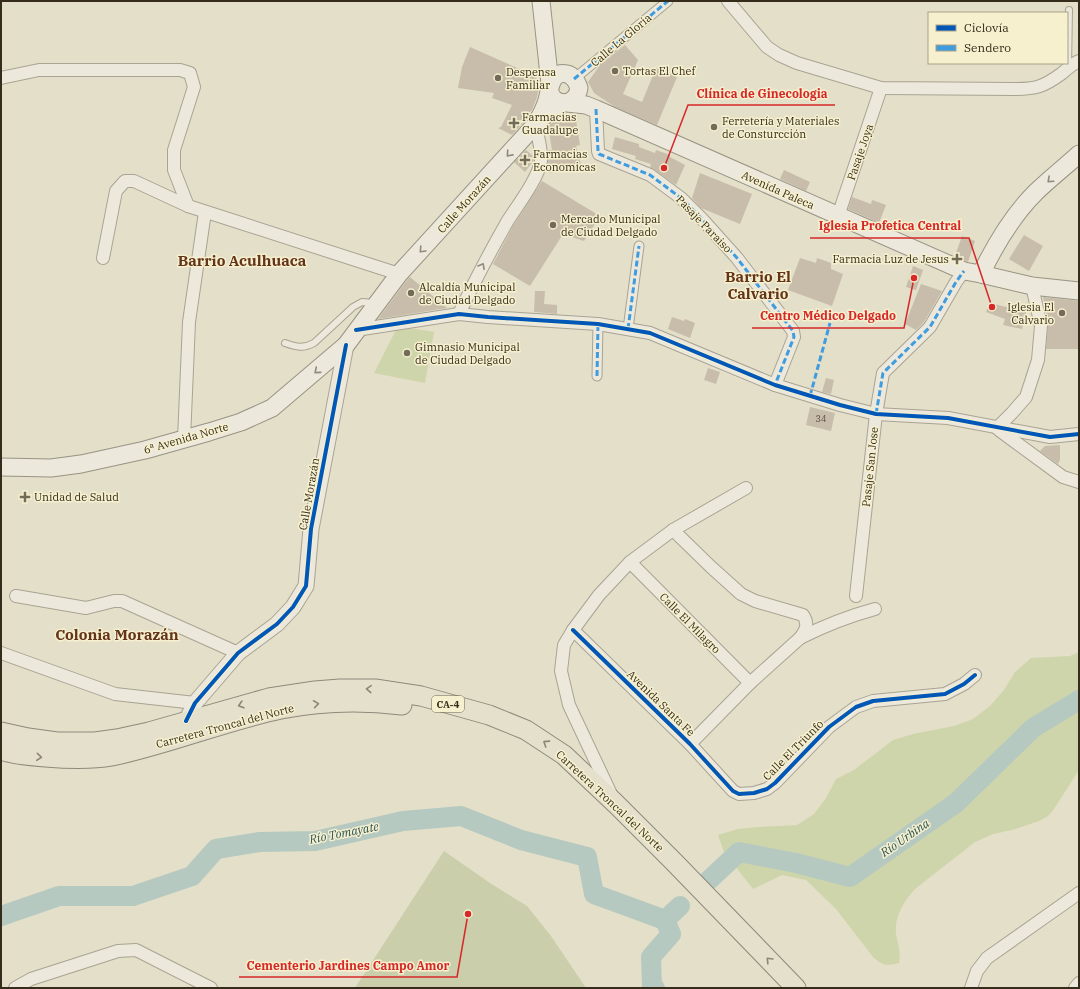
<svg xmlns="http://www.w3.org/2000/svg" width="1080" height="989" font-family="'IBM Plex Serif',serif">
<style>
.green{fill:#cfd5ab}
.cemetery{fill:#caceab}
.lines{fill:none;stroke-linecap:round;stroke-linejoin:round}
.river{stroke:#b6c9c0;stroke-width:20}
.building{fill:#c7bdaa}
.service-casing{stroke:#a9a393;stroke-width:8}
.pedestrian-casing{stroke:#a9a393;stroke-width:11}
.minor-casing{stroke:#a9a393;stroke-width:14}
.tertiary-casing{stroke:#a9a393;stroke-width:17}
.secondary-casing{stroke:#989383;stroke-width:19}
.primary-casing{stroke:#8e897a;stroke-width:21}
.service{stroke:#ece8db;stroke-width:6}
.pedestrian{stroke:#ece8db;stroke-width:9}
.minor{stroke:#ece8db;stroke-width:12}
.tertiary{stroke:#ece8db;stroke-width:15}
.secondary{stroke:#ece8db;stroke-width:17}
.primary{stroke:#e4e0cc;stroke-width:19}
.quiet{stroke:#3e9cdf;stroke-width:3;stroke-dasharray:6 3;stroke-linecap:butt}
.cycleway-casing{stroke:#f6f0ce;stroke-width:6}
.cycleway{stroke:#0057b8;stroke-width:4}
.oneway{stroke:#918a7c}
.oneway2{stroke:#8d8674}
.poi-dot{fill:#736b59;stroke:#f6f0ce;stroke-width:1.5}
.labels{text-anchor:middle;stroke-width:3;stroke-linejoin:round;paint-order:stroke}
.number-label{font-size:9px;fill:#5a5040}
.shield{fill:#f6f0ce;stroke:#706751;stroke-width:1}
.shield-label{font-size:10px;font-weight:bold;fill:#362c1c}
.street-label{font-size:11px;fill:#362c1c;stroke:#f6f0ce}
.poi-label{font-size:11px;fill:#362c1c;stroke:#f6f0ce;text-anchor:start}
.water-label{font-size:12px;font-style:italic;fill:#2a5357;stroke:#f6f0ce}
.district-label{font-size:15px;font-weight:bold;fill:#64341a;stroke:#f6f0ce}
.leader{fill:none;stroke:#d62828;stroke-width:1.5}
.callout-dot{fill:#d62828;stroke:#f6f0ce;stroke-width:1.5}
.callout-label{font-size:12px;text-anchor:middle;font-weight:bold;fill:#d62828;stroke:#f6f0ce;stroke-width:3;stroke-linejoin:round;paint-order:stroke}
</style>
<rect width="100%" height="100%" fill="#e4dfc9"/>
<g class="green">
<path d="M398 326 434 332 425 383 374 373Z"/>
<path d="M1079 652V770L1054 809 1048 816 1039 821 1012 830 993 834 975 842 915 889C904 901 894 917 896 934 898 945 901 952 899 963 887 966 883 966 873 957L836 909 806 880 782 875 753 889 724 852 718 835 738 829 758 827 797 825 814 814 826 798 836 779 854 770 893 740 913 734 954 726 973 719 990 706 1004 690 1015 672 1031 658 1070 656Z"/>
</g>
<path class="cemetery" d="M444 851 490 883 527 906 551 936 586 988H355Z"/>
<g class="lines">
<g class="river">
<path d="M709 880 739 852 796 863 850 877 956 803 1033 728 1079 700"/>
<path d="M1 916 59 896H133L192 876 216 849 260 842 315 841 403 821 461 816 521 840 587 857 594 894 665 920"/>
<path d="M665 920 680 906"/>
<path d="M655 988 652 986 651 957 671 934 665 920"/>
</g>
</g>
<g class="building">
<path d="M625 45 638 60 623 94 642 102 656 68 677 77 657 125 615 107 594 93 588 82 600 65Z"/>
<path d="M470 47 533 75 540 82 537 97 532 110 517 124 523 123 512 135 498 128 501 127 512 105 492 98 494 93 458 88 462 67Z"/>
<path d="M575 114 580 145 576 146 582 168 549 173 548 166V150H552L548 126 559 117Z"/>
<path d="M615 137 639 144V147L655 153 656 150 670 155V157L685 165 676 185 650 167 651 164 635 159 636 156 612 149Z"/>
<path d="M526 150 534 157V160L525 172 514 162Z"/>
<path d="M784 170 810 182 806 191 780 179Z"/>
<path d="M700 173 752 194 740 224 701 208 692 198Z"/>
<path d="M542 181 600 216 584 241 563 234 530 286 493 264 513 226Z"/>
<path d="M852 197 871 204 872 200 886 205 879 223 848 209Z"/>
<path d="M1024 235 1043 246 1029 271 1009 259Z"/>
<path d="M962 236 975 241 968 262 955 256Z"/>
<path d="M800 258 816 263 817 258 831 263V269L843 274 832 306 788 290Z"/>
<path d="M913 266 923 270 916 290 906 287Z"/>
<path d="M410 277 447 308 378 319 407 280Z"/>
<path d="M921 284 942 291 924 322 916 330 905 324Z"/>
<path d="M535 291H545L544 304 557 305V314L534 312Z"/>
<path d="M1043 297 1079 301V349H1046L1048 325Z"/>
<path d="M990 303 1026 312 1022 329 1003 325 1005 319 986 312Z"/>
<path d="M672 317 684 321 685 319 695 323 690 338 668 329Z"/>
<path d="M708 368 720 372 716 384 704 380Z"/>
<path d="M826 378 834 380 831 394 822 392Z"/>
<path d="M810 407 835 413 831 431 806 425Z"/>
<path d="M1060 445V460L1058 464 1040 451 1045 446Z"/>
</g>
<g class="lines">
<defs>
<g id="service">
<path d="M1068 68 1069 10"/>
<path d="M285 343C296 347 303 349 314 343L353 307 362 302 375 303"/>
</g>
<g id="pedestrian">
<path d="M574 79 668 1"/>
<path d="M628 329 639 246"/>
<path d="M597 376 598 324"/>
</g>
<g id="minor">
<path d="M728 1 767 47 779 55 797 63 881 88 1014 89C1036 89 1043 87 1061 74 1067 69 1072 64 1079 61"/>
<path d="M1 78 39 70H180L190 73 194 87 174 150V170L188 206"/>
<path d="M596 109 598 151 599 154 650 175 681 198 702 219 737 258 793 331 794 337 775 385"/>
<path d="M838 216 881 88"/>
<path d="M103 258 116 191 125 181H134L188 206 399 274"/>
<path d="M459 314C474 282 490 252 507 222 517 206 538 179 541 161 542 148 538 137 535 125"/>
<path d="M356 330 459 314 488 317 598 324 650 333 775 385 840 405 876 414 948 418 1050 437 1079 434"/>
<path d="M997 428 1012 413 1026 397 1038 360 1041 326 1032 286"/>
<path d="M999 430 1063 477 1079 482"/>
<path d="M184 439 189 322 205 212"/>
<path d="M673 530 711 567 741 594 755 601 803 615C809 624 806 630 800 638L750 683 690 744"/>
<path d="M630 562 750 683"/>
<path d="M16 596 86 608 114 601H122L238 653"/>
<path d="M856 596 876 414 883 373 930 327 956 282 964 271"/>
<path d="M573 630 690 744 733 791 739 794 754 793 767 789 775 783 829 727 856 707 873 701 945 694 964 684 975 675"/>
<path d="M800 638C824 626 849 616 875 609"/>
<path d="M1 653 115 694 195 703"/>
<path d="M611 794 569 705 561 671 564 645 573 630 599 595 630 562 673 530 746 488"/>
<path d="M15 988 31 979 118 951 136 950 211 988"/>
<path d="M971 988 977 971 987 958 1079 893"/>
<path d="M1075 988 1079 983"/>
</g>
<path id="tertiary" d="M186 721 195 703 238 653 277 624 293 607 306 586 311 529 346 345"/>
<g id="secondary">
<path d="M541 1 550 84"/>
<path d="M567 103 586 105 596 109 964 271 981 274 1032 286 1079 291"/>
<path d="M538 120C542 113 545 107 547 100 550 89 551 70 567 74 574 76 577 82 579 88 576 107 553 108 549 89"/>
<path d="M981 274C995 245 1012 216 1035 193 1049 179 1065 167 1079 154"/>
<path d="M1 467 51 468 81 464 145 450 209 432 241 422 272 408 346 345 399 274 535 125 548 112 562 103"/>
</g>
<g id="primary">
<path d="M1 732 28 738 57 742H95L117 739 149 732 269 698 315 691 340 689H375L421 696 489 715 526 730 564 755 616 804 675 863 796 988"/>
<path d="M1 750C15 755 31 756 46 757 68 759 90 760 112 756 169 744 224 721 281 709 321 701 361 700 402 705"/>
</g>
</defs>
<use href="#service" class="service-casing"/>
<use href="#pedestrian" class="pedestrian-casing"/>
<use href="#minor" class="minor-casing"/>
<use href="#tertiary" class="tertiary-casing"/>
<use href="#secondary" class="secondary-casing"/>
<use href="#primary" class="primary-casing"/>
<use href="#service" class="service"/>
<use href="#pedestrian" class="pedestrian"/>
<use href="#minor" class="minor"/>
<use href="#tertiary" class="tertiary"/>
<use href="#secondary" class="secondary"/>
<use href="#primary" class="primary"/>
<g class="quiet">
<path d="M574 79 668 1"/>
<path d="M596 109 598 151 599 154 650 175 681 198 702 219 737 258 793 331 794 337 775 385"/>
<path d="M628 329 639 246"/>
<path d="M597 376 598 324"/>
<path d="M810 396 830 323"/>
<path d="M876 414 883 373 930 327 956 282 964 271"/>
</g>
<defs>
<g id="cycleway">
<path d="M356 330 459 314 488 317 598 324 650 333 775 385 840 405 876 414 948 418 1050 437 1079 434"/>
<path d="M573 630 690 744 733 791 739 794 754 793 767 789 775 783 829 727 856 707 873 701 945 694 964 684 975 675"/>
<path d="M186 721 195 703 238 653 277 624 293 607 306 586 311 529 346 345"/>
</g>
</defs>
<use href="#cycleway" class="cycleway-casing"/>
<use href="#cycleway" class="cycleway"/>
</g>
<defs><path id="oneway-chevron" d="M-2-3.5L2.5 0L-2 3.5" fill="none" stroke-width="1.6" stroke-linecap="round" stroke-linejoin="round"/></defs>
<g class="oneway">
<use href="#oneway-chevron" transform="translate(509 154) rotate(132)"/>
<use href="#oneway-chevron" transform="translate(1050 180) rotate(138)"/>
<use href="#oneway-chevron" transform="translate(422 250) rotate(133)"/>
<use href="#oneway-chevron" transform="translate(482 266) rotate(-61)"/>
<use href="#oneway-chevron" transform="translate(317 371) rotate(140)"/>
</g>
<g class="oneway2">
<use href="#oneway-chevron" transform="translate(369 689) rotate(-177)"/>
<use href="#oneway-chevron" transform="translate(316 704) rotate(-8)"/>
<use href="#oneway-chevron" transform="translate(241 705) rotate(164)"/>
<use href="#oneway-chevron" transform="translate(546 743) rotate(-147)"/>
<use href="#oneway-chevron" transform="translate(39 757) rotate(5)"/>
<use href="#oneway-chevron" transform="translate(769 960) rotate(-134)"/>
</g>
<g class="poi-dot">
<circle cx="615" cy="71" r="4"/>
<circle cx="498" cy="78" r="4"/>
<path d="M512 117h4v4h4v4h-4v4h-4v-4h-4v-4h4z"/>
<circle cx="714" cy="127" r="4"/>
<path d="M523 154h4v4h4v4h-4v4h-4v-4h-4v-4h4z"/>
<circle cx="553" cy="225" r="4"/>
<path d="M955 253h4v4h4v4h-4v4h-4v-4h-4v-4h4z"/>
<circle cx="411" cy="293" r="4"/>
<circle cx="1062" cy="313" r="4"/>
<circle cx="407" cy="353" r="4"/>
<path d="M23 491h4v4h4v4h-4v4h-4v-4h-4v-4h4z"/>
</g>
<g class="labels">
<g class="number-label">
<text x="821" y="422">34</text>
</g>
<rect class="shield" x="432" y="696" width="32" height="16" rx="3"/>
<g class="shield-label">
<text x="448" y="708">CA-4</text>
</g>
<g class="street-label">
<text transform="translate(621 40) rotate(-40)" y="4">Calle La Gloria</text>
<text transform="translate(860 152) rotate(-71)" y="4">Pasaje Joya</text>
<text transform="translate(778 190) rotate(24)" y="4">Avenida Paleca</text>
<text transform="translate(464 204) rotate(-48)" y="4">Calle Morazán</text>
<text transform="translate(704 224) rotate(46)" y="4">Pasaje Paraiso</text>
<text transform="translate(186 438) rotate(-16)" y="4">6ª Avenida Norte</text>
<text transform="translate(870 467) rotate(-84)" y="4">Pasaje San Jose</text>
<text transform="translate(309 494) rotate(-80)" y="4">Calle Morazán</text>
<text transform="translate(690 623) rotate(45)" y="4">Calle El Milagro</text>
<text transform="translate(661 703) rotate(44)" y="4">Avenida Santa Fe</text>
<text transform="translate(225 726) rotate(-15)" y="4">Carretera Troncal del Norte</text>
<text transform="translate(793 750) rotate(-45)" y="4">Calle El Triunfo</text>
<text transform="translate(610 801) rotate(43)" y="4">Carretera Troncal del Norte</text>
</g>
<g class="poi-label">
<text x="623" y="75">Tortas El Chef</text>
<text x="506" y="76">Despensa<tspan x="506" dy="13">Familiar</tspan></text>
<text x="522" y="121">Farmacias<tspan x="522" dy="13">Guadalupe</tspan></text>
<text x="722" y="125">Ferretería y Materiales<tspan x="722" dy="13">de Consturcción</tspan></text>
<text x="533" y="158">Farmacias<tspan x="533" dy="13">Economicas</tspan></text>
<text x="561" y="223">Mercado Municipal<tspan x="561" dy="13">de Ciudad Delgado</tspan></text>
<text x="949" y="263" text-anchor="end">Farmacia Luz de Jesus</text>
<text x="419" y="291">Alcaldía Municipal<tspan x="419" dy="13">de Ciudad Delgado</tspan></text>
<text x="1054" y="311" text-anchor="end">Iglesia El<tspan x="1054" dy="13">Calvario</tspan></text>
<text x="415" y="351">Gimnasio Municipal<tspan x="415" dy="13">de Ciudad Delgado</tspan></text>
<text x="34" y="501">Unidad de Salud</text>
</g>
<g class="water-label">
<text transform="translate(344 833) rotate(-11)" y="4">Río Tomayate</text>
<text transform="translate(905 838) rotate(-35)" y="4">Río Urbina</text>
</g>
<g class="district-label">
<text x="242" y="266">Barrio Aculhuaca</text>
<text x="758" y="282">Barrio El<tspan x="758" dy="17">Calvario</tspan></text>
<text x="117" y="640">Colonia Morazán</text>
</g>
</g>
<path class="leader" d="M664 168L688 105H835M992 307L969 238H810M914 278L904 328H752M468 914L457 977H239"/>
<g class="callout-dot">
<circle cx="664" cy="168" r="4"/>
<circle cx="992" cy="307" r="4"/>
<circle cx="914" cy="278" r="4"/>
<circle cx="468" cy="914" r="4"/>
</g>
<g class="callout-label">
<text x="762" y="98">Clínica de Ginecologia</text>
<text x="890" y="230">Iglesia Profetica Central</text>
<text x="828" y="320">Centro Médico Delgado</text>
<text x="348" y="970">Cementerio Jardines Campo Amor</text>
</g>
<rect width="1080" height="989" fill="none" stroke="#362c1c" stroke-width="4"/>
<rect x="928" y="12" width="140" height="52" fill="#f6f0ce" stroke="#a9a287"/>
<rect x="936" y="25" width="20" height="6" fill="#0057b8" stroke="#a9a287"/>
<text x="964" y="32" font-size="12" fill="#362c1c">Ciclovía</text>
<rect x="936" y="45" width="20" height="6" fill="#3e9cdf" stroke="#a9a287"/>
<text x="964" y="52" font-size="12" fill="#362c1c">Sendero</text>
</svg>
